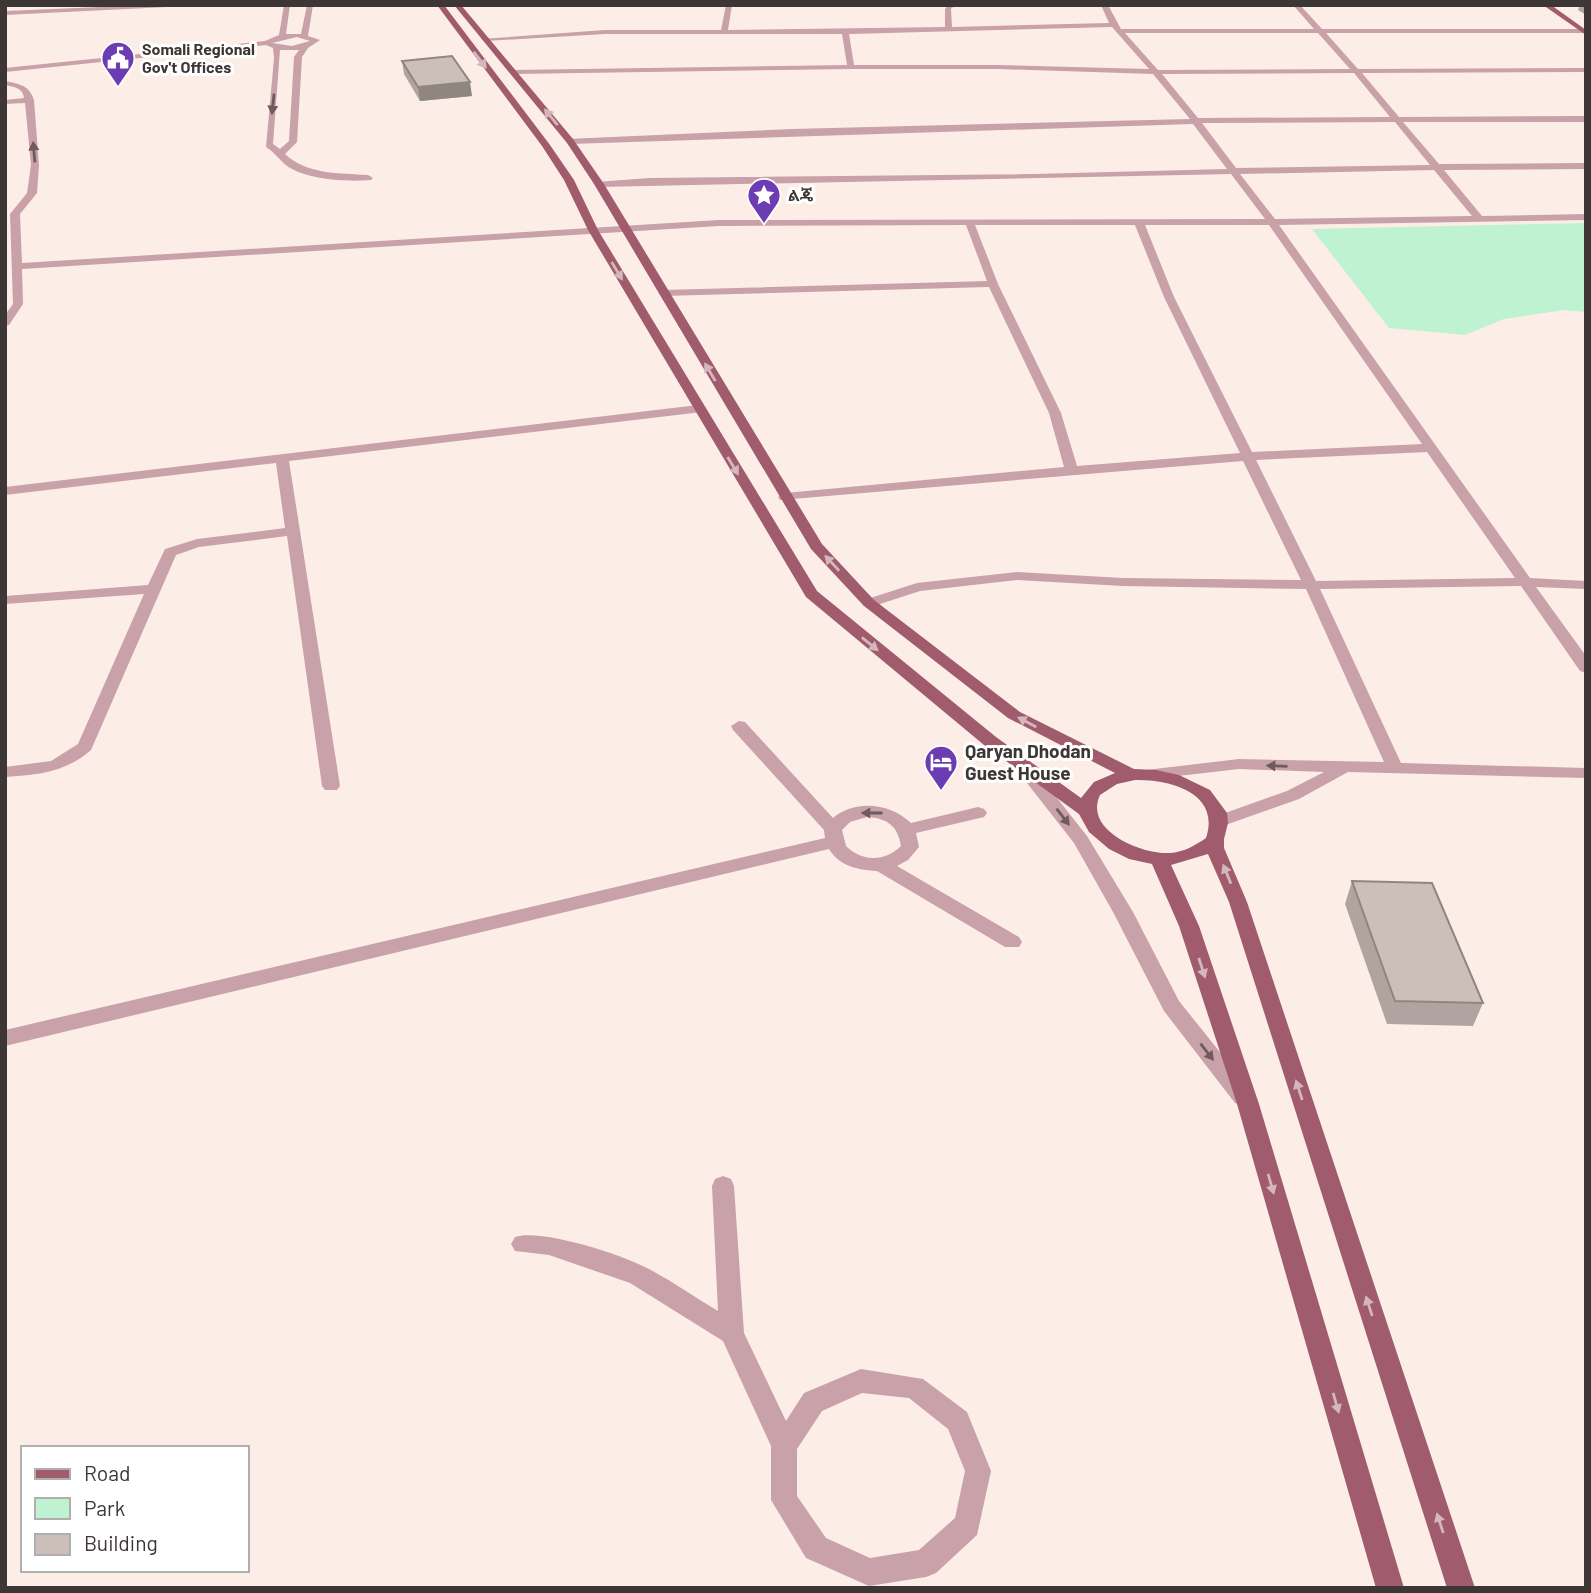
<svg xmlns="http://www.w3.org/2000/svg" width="1591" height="1593" font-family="Barlow,'Noto Sans Ethiopic',sans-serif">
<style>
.green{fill:#bff2d1}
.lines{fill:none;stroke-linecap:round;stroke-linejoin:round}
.minor{fill:#c9a1a9;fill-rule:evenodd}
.major{fill:#a05c6d;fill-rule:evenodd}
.wall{fill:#afa49f}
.shaded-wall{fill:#8f8682}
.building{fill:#ccbfb9;stroke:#8f8682;stroke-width:2}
.oneway{fill:#d4b6bd}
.oneway2{fill:#6d5b5d}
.labels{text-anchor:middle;stroke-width:6;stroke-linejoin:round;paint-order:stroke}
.far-poi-label{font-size:16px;font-weight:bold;fill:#3c3634;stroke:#fff;text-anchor:start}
.poi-label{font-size:19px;font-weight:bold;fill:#3c3634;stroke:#fff;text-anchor:start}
</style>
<rect width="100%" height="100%" fill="#fceee7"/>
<path class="green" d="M1586 223V312L1564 310 1504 319 1465 335 1389 328 1312 229Z"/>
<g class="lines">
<g class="minor">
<path d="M147 5H208L5 15V11Z"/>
<path d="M284 5H290L286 34H301L307 5H313L308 36 320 40 308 48 302 57 297 142 285 154C307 175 340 173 368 175L373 178 371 180C348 182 307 180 287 166 280 160 274 152 266 147L274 58 273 48 266 45 5 72V68L265 41 279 35ZM297 37 310 41 292 46 272 43ZM280 50H299L294 57 289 141 280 149 273 144Z"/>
<path d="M726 5H732L728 30 945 27V9L948 5H955L951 9 952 27 1109 23 1101 5H1108L1121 29H1314L1293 5H1300L1322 29H1586L1583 33H1326L1358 69 1586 68V72L1362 73 1399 117 1586 116V122H1403L1439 164 1586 163V169L1444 170 1482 216 1586 214V220L1279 225 1530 578 1586 581V589L1536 587 1586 656V673L1580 671 1521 586 1320 589 1401 763 1586 768V778L1348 772 1299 799 1220 827 1214 825 1211 821 1214 817 1287 791 1324 772 1239 769 1152 779 1146 778 1143 774 1146 770 1239 759 1384 762 1306 589 1123 586 1017 580 920 591 874 606H864L862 603 864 600 917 583 1017 572 1123 578 1301 580 1243 461 780 500 778 497 785 493 1064 467 1049 413 989 287 663 296 658 293 663 290 987 281 966 225 719 226 22 269 23 304 9 325 5 326V315L13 304 10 214 27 193 31 165 25 103 5 104V100L24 98C23 88 14 87 5 85V81C20 84 29 85 34 100L39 165 37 193 20 214 22 263 719 220 1265 219 1231 174 599 187 596 186V182L649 178 1033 174 1227 169 1193 124 570 144 567 139 792 129 1190 119 1153 74 998 69H851L514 74 510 72 514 70 847 65 842 34H605L485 41 481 39 605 30H721ZM1112 27 1149 69 998 65H854L849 34ZM1125 33H1318L1350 69 1158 70ZM1354 73 1390 117 1198 118 1162 74ZM1395 122 1430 165 1236 168 1202 123ZM1434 170 1472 216 1275 219 1240 174ZM975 225H1135L1164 297 1240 453 1077 466 1061 413 998 284ZM1145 225H1269L1422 444 1252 452 1174 297ZM1427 452 1515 578 1316 581 1256 460Z"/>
<path d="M698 405 704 409 702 412 289 461 340 786 337 790H325L322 786 287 536 199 547 176 555 91 750C66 772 38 775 5 777V767L51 761 78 744 144 594 5 604V596L148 585 165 549 197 539 285 528 276 463 5 495V487Z"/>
<path d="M739 721 745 722 833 818C855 799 891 803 911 823L978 807 984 809 987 813 984 817 916 833 919 847 908 860 897 866 1019 937 1022 942 1019 947H1005L877 871C858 870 839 866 829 849L5 1046V1030L825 838 824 830 733 730 731 726ZM867 817C887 818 898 826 901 846 885 862 862 862 846 846L842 830 850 822Z"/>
<path d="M1021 759 1027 760 1087 836 1133 912 1179 1001 1251 1091 1254 1097 1251 1103 1243 1106 1235 1103 1164 1011 1113 912 1074 843 1012 764Z"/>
<path d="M723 1176 731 1179 734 1186 744 1333 786 1421 804 1393 861 1369 923 1379 967 1412 991 1471 977 1535 936 1573 926 1577 869 1586 806 1558 771 1500V1446L723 1341 630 1283 549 1255 515 1251 511 1244 515 1237C540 1228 624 1255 649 1269 673 1282 695 1297 718 1311L712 1186 715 1179ZM862 1393 909 1398 948 1429 965 1471 955 1518 919 1550 870 1558 826 1538 797 1496V1449L822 1411Z"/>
</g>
<g class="major">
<path d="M437 5H444L550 145 574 180 598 230 817 591 996 737 1081 798 1094 782 1115 773 1008 718 864 606 811 549 594 184 567 143 454 5H461L573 139 604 184 822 544 874 600 1020 712 1134 769 1156 770 1179 775 1210 790 1227 813 1228 823 1224 839V848L1247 902 1475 1588H1447L1229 902 1208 854 1171 865 1199 926 1259 1104 1404 1588H1376L1237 1104 1179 926 1152 864 1129 859 1109 849 1089 832 1079 814 984 745 806 597 588 230 564 180 542 146ZM1135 780C1170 779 1221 793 1206 838 1194 846 1184 852 1170 853 1143 855 1083 831 1100 795L1117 784Z"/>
<path d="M1543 5H1551L1586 30V35Z"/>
</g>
</g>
<g class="wall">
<path d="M1580 5H1586V15L1578 10Z"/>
<path d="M402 61 472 96 420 101 404 74Z"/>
<path d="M1352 881 1483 1003 1473 1026 1387 1024 1345 904Z"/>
</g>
<path class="shaded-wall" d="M470 82 472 96 420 101 418 87Z"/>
<g class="building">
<path d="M452 56 470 82 418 87 402 61Z"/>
<path d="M1352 881 1432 883 1483 1003 1395 1001Z"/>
</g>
<defs><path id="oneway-solid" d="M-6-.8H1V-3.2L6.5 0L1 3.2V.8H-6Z" transform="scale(1.75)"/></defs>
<g class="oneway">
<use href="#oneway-solid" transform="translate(480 60) rotate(53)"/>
<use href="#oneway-solid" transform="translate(551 117) rotate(-129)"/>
<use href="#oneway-solid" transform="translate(617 271) rotate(59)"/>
<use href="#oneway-solid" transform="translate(710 372) rotate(-121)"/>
<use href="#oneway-solid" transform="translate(733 466) rotate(59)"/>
<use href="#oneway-solid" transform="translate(832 563) rotate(-133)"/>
<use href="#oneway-solid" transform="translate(870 644) rotate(39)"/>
<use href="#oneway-solid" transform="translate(1027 722) rotate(-152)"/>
<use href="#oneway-solid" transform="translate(1227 874) rotate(-112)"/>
<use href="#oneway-solid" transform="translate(1202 968) rotate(72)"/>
<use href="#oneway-solid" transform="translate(1299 1090) rotate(-108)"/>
<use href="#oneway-solid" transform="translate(1271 1184) rotate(74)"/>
<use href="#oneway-solid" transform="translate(1369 1306) rotate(-108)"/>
<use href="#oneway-solid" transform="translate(1336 1403) rotate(74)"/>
<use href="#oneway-solid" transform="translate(1440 1523) rotate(-108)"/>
</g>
<g class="oneway2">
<use href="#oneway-solid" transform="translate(273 104) rotate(96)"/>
<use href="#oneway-solid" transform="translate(34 152) rotate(-95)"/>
<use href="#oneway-solid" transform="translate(1277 766) rotate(-178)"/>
<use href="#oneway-solid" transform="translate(872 813) rotate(-180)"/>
<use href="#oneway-solid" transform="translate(1063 817) rotate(52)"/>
<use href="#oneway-solid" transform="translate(1207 1052) rotate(52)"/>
</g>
<defs>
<symbol id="civic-pin" viewBox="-11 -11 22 30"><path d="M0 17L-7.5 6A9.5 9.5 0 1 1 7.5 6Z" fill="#6c3cb3" stroke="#fff"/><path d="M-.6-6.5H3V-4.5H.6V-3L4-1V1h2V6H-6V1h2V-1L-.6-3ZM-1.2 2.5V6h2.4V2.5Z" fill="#fff"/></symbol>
<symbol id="sight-pin" viewBox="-11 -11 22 30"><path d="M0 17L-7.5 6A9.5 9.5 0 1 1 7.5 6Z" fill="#6c3cb3" stroke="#fff"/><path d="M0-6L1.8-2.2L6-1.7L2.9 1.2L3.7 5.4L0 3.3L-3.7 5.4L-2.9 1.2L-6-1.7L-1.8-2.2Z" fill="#fff"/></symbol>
<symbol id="hotel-pin" viewBox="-11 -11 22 30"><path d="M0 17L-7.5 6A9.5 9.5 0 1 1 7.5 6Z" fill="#6c3cb3" stroke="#fff"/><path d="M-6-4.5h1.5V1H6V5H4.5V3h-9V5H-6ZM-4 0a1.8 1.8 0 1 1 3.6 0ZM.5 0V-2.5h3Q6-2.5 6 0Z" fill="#fff"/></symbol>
</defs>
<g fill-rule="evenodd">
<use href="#civic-pin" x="99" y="39" width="38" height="52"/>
<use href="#sight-pin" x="745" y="176" width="38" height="52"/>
<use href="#hotel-pin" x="922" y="743" width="38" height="52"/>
</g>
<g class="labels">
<g class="far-poi-label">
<text x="142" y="55">Somali Regional<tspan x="142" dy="18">Gov't Offices</tspan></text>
<text x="788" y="201">ልጄ</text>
</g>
<g class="poi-label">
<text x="965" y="758">Qaryan Dhodan<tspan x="965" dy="22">Guest House</tspan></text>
</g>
</g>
<rect width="1591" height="1593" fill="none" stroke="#3c3634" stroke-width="14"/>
<rect x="21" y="1446" width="228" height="126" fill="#ffffff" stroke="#b1afae" stroke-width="2"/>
<rect x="35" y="1469" width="35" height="10" fill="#a05c6d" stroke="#b1afae" stroke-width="2"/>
<text x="84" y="1481" font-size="21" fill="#3c3634">Road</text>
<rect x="35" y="1498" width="35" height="21" fill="#bff2d1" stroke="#b1afae" stroke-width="2"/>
<text x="84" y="1516" font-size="21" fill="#3c3634">Park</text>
<rect x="35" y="1534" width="35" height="21" fill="#ccbfb9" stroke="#b1afae" stroke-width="2"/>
<text x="84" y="1551" font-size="21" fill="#3c3634">Building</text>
</svg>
